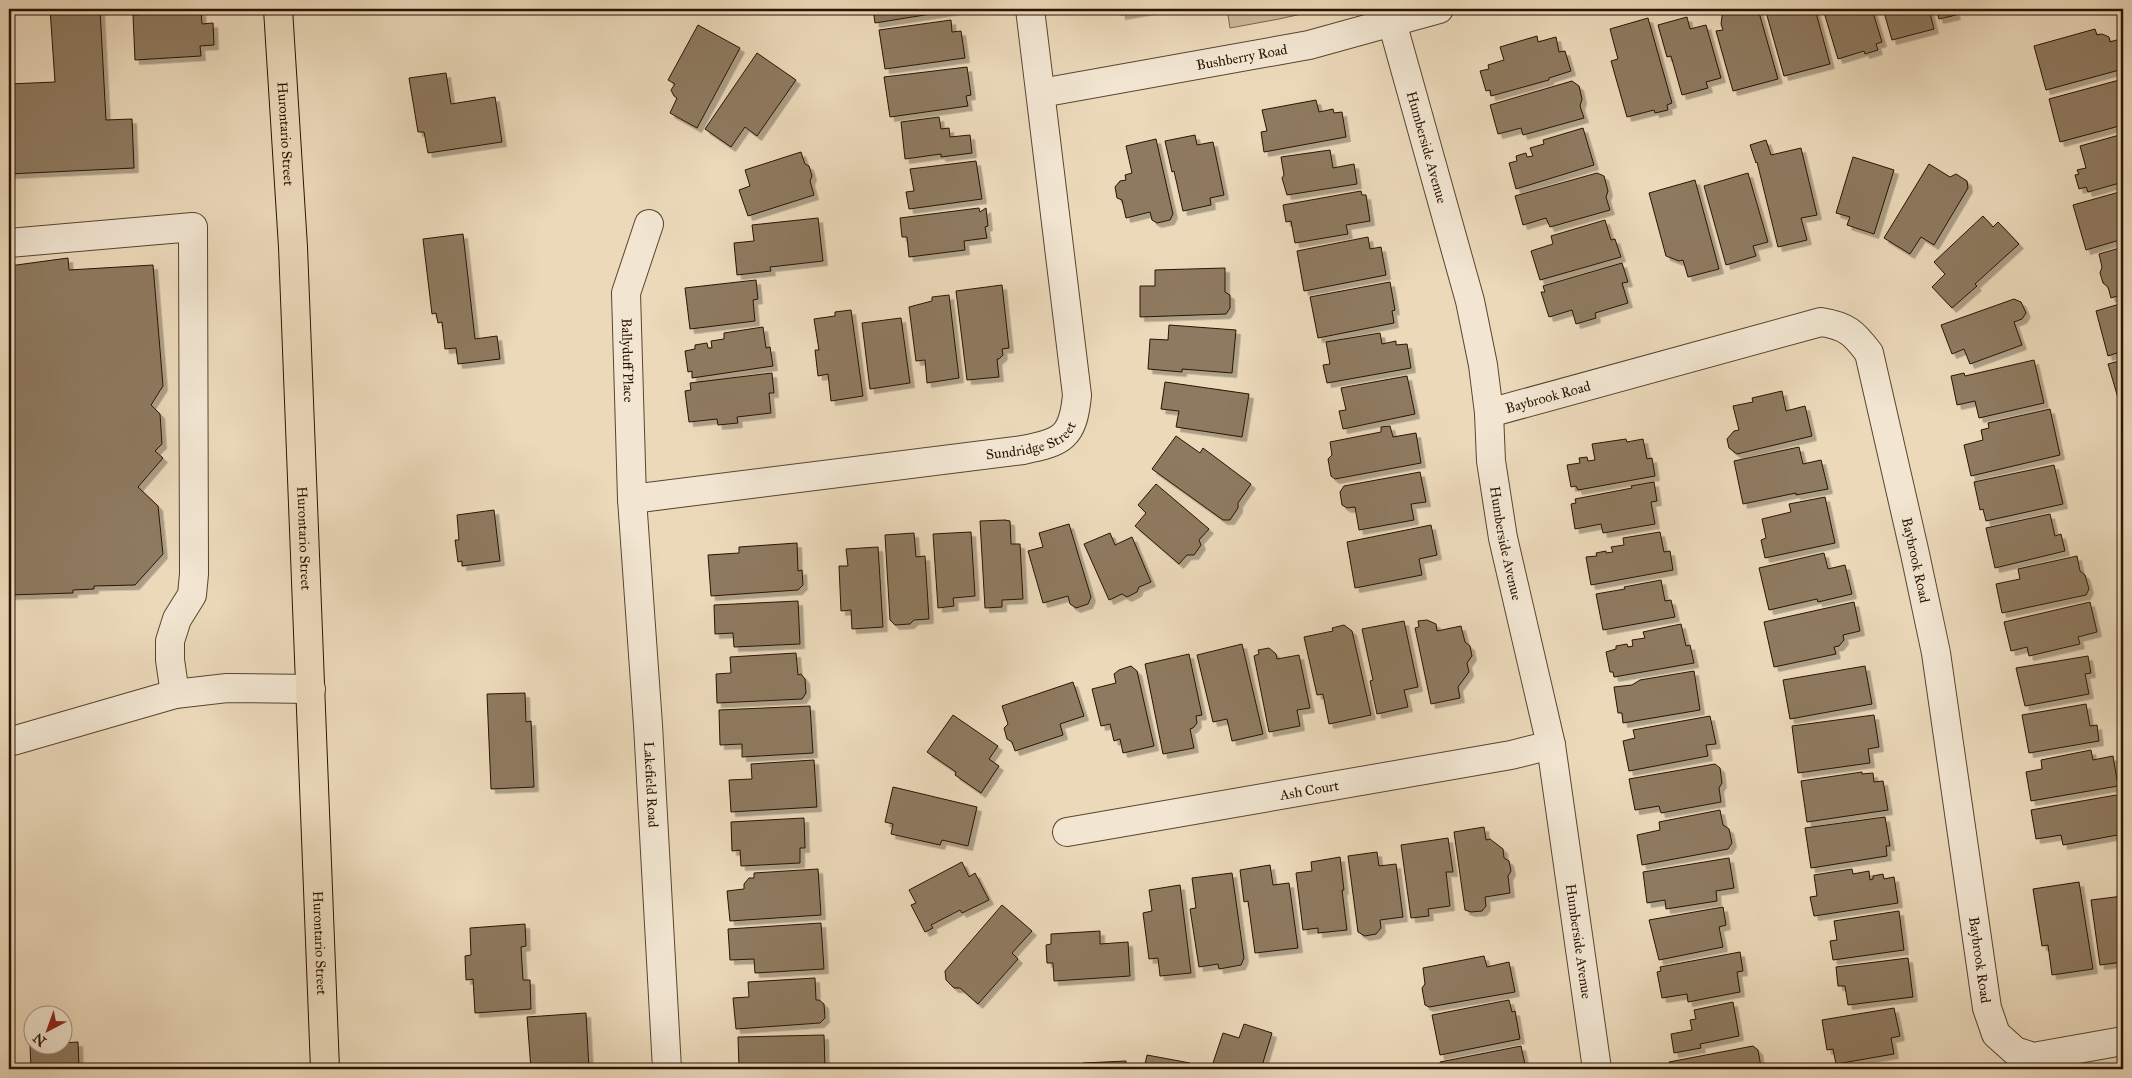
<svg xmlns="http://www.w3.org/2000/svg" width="2132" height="1078" font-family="'IM FELL Great Primer',serif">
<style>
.green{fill:#cab79a;stroke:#7a654d}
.building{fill:#8e7a61;stroke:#2a1300;filter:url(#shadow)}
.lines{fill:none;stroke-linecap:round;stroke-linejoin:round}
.minor-casing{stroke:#5a442e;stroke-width:30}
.major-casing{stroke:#2a1300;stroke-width:30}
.minor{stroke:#f2e6d2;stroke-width:28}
.major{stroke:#ebd9ba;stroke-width:28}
.labels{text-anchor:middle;stroke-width:4;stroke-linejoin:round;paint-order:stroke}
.street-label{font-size:14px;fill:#2a1300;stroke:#f2e6d2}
</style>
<defs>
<filter id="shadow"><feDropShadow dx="4.5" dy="4.5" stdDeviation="0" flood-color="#0004"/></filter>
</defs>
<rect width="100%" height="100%" fill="#ebd9ba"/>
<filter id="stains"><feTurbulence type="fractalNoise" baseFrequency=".004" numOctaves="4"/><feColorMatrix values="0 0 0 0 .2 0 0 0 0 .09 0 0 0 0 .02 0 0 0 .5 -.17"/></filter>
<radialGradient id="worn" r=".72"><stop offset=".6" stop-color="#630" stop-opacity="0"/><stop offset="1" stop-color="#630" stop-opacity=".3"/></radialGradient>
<path class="green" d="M1227 9H1324L1279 19 1230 28Z"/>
<g class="building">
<path d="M50 9H100L106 120 132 119 134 168 9 174V84L55 82Z"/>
<path d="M873 9H956V10L875 23Z"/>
<path d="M1120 9H1155L1121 15Z"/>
<path d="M1723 9H1758L1778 79 1733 91 1716 31 1723 30 1721 24Z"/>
<path d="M1768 9H1815L1830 64 1784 76 1766 12 1769 11Z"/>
<path d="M1823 9H1872L1882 42 1876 44 1878 50 1865 54 1864 51 1838 59Z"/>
<path d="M1883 9H1929L1934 29 1892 40Z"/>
<path d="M1936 9H1954L1956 15 1939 19Z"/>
<path d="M201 11 202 24 213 23 214 45 200 46 201 56 135 60 133 15Z"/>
<path d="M1687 17 1690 29 1706 25 1721 78 1706 82 1708 88 1682 95 1671 56 1667 57 1658 25Z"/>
<path d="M1648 18 1672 103 1667 105 1668 110 1655 113 1654 110 1627 117 1611 61 1618 59 1610 29Z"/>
<path d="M951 20 952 32 961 31 965 58 885 69 879 30Z"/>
<path d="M698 25 740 48 697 128 670 113 677 98 674 96 671 90 675 84 668 80Z"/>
<path d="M2095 29 2097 35 2102 34 2109 37 2110 42 2123 38V69L2046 90 2034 46Z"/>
<path d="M1537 36 1538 42 1556 37 1559 52 1565 51 1571 71 1549 78V80L1491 96 1490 90 1486 91 1480 71 1489 69 1488 65 1504 60 1500 47Z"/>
<path d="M757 53 796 80 757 136 745 127 731 147 705 129Z"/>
<path d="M967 67 971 95 966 96 968 106 890 117 884 77Z"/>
<path d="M446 73 451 104 495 97 502 142 428 153 424 132H418L409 78Z"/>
<path d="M2123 79V125L2060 142 2049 99Z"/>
<path d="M1572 81 1579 86 1582 99 1580 106 1584 118 1523 135 1521 128 1498 134 1490 105Z"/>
<path d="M1316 100 1319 112 1333 109 1334 113 1342 112 1346 137 1264 152 1261 132 1267 131 1262 110Z"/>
<path d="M939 117 941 129 949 128 950 137 970 135 972 153 941 157V154L905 159 901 122Z"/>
<path d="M1583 128 1594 165 1516 189 1509 163 1517 161 1516 156 1526 153 1527 157 1533 156 1530 148 1544 144 1543 140Z"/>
<path d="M2123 134V182L2088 192 2086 187 2079 189 2075 175 2079 174 2077 170 2086 168 2080 146Z"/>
<path d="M1195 135 1197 145 1213 142 1224 195 1210 198 1211 205 1183 211 1174 171 1172 172 1165 141Z"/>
<path d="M1156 139 1173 214 1170 220 1157 223 1152 220 1150 212 1126 218 1122 200 1117 198 1115 187 1120 181 1126 180 1125 175 1132 173 1126 146Z"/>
<path d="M1766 140 1771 155 1801 148 1817 215 1801 218 1807 240 1778 247 1757 162 1756 163 1750 145Z"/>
<path d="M1330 150 1333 168 1354 164 1357 184 1287 195 1282 178 1284 175 1281 157Z"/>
<path d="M801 152 805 164 809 166 812 176 810 181 814 195 748 216 739 190 750 186 745 170Z"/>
<path d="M1853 157 1894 170 1874 234 1847 225 1850 217 1836 213Z"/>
<path d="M976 161 982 199 909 209 906 192 914 191 910 169Z"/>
<path d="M1929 164 1950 177 1956 174 1967 181 1968 188 1934 245 1921 237 1910 254 1884 238Z"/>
<path d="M1597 173 1604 176 1608 191 1606 197 1610 210 1550 227 1546 218 1523 225 1515 196Z"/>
<path d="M1748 173 1768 242 1753 246 1756 256 1726 265 1704 186Z"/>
<path d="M1695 180 1719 269 1688 277 1683 260 1679 261 1666 256 1649 193Z"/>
<path d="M1361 191 1362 195H1366L1370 221 1346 225 1348 234 1295 243 1291 221 1286 222 1283 205Z"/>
<path d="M2123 191V239L2086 250 2073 205Z"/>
<path d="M979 208 980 212 986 208 988 226 985 227 987 238 964 241 965 250 909 257 907 237H902L900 218Z"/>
<path d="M1983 216 1993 227 1998 222 2019 244 1975 284 1977 286 1952 308 1932 287 1945 274 1934 262Z"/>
<path d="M818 218 823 261 770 267 771 271 737 275 734 243 754 241 752 225Z"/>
<path d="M1605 220 1611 240 1615 239 1621 257 1540 280 1531 251 1553 244 1551 236Z"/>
<path d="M463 234 475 339 497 336 500 359 458 364 456 348 445 349 442 322 438 323 436 313 432 314 423 239Z"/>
<path d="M1368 237 1370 249 1381 247 1386 275 1304 291 1297 251Z"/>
<path d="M2123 247V294L2111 298 2108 287 2103 283 2100 273 2102 267 2099 254Z"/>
<path d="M68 258 69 270 153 265 163 386 151 405 160 414 162 444 155 451 163 458 138 487 158 506 163 554 135 585 94 586V589L73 590V593L9 595V266Z"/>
<path d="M1622 263 1628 282 1622 283 1628 303 1595 313 1596 318 1576 324 1572 310 1549 317 1541 292H1545L1543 286Z"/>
<path d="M1225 268V292L1230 295V308L1226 314 1140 317V286H1155V270Z"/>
<path d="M756 280 758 299 753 300 755 321 690 329 685 288Z"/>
<path d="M1390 282 1395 310 1392 311 1394 323 1318 338 1310 297Z"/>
<path d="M1002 285 1009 348 1002 349 1003 355 999 359H997L999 377 967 380 956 291Z"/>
<path d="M949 295 959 378 927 383 925 360 916 361 909 307 932 301V297Z"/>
<path d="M2014 299 2021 302 2026 313 2022 319 2014 322 2022 345 1970 364 1964 349 1952 354 1941 325Z"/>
<path d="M2123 303V351L2108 356 2096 311Z"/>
<path d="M851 310 863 396 831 401 828 374 818 376 815 350H819L814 319 835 316V312Z"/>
<path d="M901 318 910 383 870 389 862 323Z"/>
<path d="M1169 325 1236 330 1232 373 1182 369V372L1148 369 1150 339 1168 340Z"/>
<path d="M763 327 766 348 770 347 773 366 692 378V371L688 372 685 351 695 349V345L707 343 708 348H712L711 341 724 339V333Z"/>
<path d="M1380 333 1382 344 1396 341V345L1407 344 1411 368 1327 383 1323 365 1330 364 1326 342Z"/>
<path d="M2034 360 2044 403 1979 418 1975 401 1957 405 1951 376 1964 373 1965 376Z"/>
<path d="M2123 360V407L2121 408 2108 364Z"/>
<path d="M772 373 774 393H769L771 413 737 417 738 423 718 425 717 419 689 422 685 391 691 390 690 383Z"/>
<path d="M1407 376 1415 414 1343 429 1339 411 1346 410 1341 388Z"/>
<path d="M1165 382 1249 394 1242 437 1176 427 1179 411 1161 409Z"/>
<path d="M1782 391 1786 411 1805 406 1812 436 1737 454 1729 448 1727 439 1734 431 1739 430 1733 406 1753 402 1752 398Z"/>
<path d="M2050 409 2060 455 1971 476 1964 445 1983 440 1981 430 1989 428 1988 423Z"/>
<path d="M1390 426 1393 437 1416 433 1421 463 1335 479 1331 476 1328 459 1332 455 1330 442 1381 432V427Z"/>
<path d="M1176 436 1200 453 1203 448 1251 484 1238 503V508L1230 520H1223L1152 469Z"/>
<path d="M1626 439 1627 442 1643 439 1647 459 1652 458 1655 476 1578 490 1576 486 1571 487 1567 465 1580 463 1579 458 1587 457 1588 461 1595 460 1592 444Z"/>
<path d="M1799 447 1803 464 1821 460 1828 489 1796 495V493L1743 504 1734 461Z"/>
<path d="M2054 465 2063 504 1986 521 1983 509 1980 510 1974 482Z"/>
<path d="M1420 472 1426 502 1411 504 1414 520 1359 530 1355 507 1347 508 1342 505 1340 492 1344 486Z"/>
<path d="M1654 482 1657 501 1651 502 1655 524 1603 533 1601 524 1575 529 1571 504 1576 503 1575 499 1632 488 1631 486Z"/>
<path d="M1156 484 1209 529 1199 540 1201 545 1194 555H1187L1179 564 1135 526 1146 513 1138 505Z"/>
<path d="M1825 497 1835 543 1765 558 1761 540 1766 538 1762 519 1791 512 1789 504Z"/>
<path d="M494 510 500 561 462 566V561L458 562 455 540H459L457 515Z"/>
<path d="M2050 514 2055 536 2061 534 2065 551 1995 568 1986 528Z"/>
<path d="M1005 520 1010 521 1011 544H1020L1023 599 1002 600V607L985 608 980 521Z"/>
<path d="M1069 524 1091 597 1088 604 1076 608 1070 604 1068 596 1043 603 1028 551 1043 547 1039 533Z"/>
<path d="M1431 525 1437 555 1419 559 1422 575 1355 588 1347 542Z"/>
<path d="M971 532 975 596 953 598 954 606 938 608 933 534Z"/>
<path d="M1660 532 1664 552 1670 551 1673 570 1591 585 1586 557 1597 556 1596 553 1606 551V553L1613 552 1611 547 1624 545 1623 538Z"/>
<path d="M914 533 916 557 925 556 929 619 914 620 910 624 895 625 890 620 885 535Z"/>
<path d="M1110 533 1115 545 1132 537 1151 582 1139 587 1137 592 1127 597 1122 594 1109 600 1084 544Z"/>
<path d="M797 543 798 571 802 570 803 585 798 590 711 596 708 555 739 553V547Z"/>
<path d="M878 547 883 627 852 629 851 610 841 611 839 566H848L846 549Z"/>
<path d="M1824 553 1828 569 1845 565 1852 594 1818 602 1817 599 1769 610 1759 568Z"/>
<path d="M2077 556 2080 571 2085 575 2089 589 2086 595 2002 613 1996 584 2020 579 2018 569Z"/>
<path d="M1661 580 1665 601 1671 600 1675 617 1603 630 1596 594 1625 589 1624 587Z"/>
<path d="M798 601 800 644 734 647 733 633 715 634 714 605Z"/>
<path d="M1854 602 1860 631 1843 635 1844 640 1839 646 1834 647 1836 654 1774 667 1764 622Z"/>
<path d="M2090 602 2097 632 2078 637 2080 644 2029 656 2027 647 2011 651 2004 622Z"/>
<path d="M1427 620 1436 624 1437 631 1461 626 1465 642 1470 646 1472 656 1467 663 1469 672 1458 687 1460 698 1431 704 1415 628 1419 627 1418 621Z"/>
<path d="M1404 621 1418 687 1404 690 1408 707 1377 714 1370 681 1373 680 1362 629Z"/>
<path d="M1681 624 1686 646 1690 645 1694 663 1614 677 1613 672H1610L1606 652 1616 649V646L1627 644 1628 647 1633 646 1632 640 1645 638 1643 632Z"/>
<path d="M1344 625 1352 631 1371 715 1329 724 1323 694 1317 695 1304 637 1333 631 1332 628Z"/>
<path d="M1242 644 1263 734 1232 741 1227 719 1213 722 1197 655Z"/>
<path d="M1269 648 1276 654 1277 659 1299 655 1310 708 1297 710 1300 726 1269 732 1254 656 1259 654 1258 650Z"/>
<path d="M796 653 798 675 801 674 805 679 806 693 802 699 717 703 716 674 731 673 730 657Z"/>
<path d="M1189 654 1202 715 1196 716 1197 723 1193 728 1190 729 1194 748 1163 754 1145 664Z"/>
<path d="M2088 656 2091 673 2085 674 2089 694 2025 706 2016 668Z"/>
<path d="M1131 666 1137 671 1154 746 1123 753 1120 739 1114 741 1110 724 1101 726 1092 689 1116 683 1114 674 1119 670Z"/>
<path d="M1865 666 1872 704 1790 719 1783 680Z"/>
<path d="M1694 671 1700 710 1623 723 1622 713H1618L1614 687 1632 685 1640 680Z"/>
<path d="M1073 682 1084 716 1060 724 1063 735 1015 751 1012 742 1007 739 1004 728 1008 724 1002 706Z"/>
<path d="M525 693 526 722 531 721 534 787 491 789 487 694Z"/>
<path d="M2086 704 2090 726 2097 725 2099 741 2029 753 2022 715Z"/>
<path d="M810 706 813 753 742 757V744L720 745 719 710Z"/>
<path d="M953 715 998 746 989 759 999 766 981 793 955 775 956 772 927 752Z"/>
<path d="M1874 715 1879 747 1868 749 1870 763 1798 773 1792 726Z"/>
<path d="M1710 716 1716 744 1706 745 1708 756 1629 771 1623 741 1635 738 1633 730Z"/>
<path d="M2091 750 2093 760 2113 756 2118 786 2031 801 2026 772 2042 769 2041 760Z"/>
<path d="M814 760 817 807 731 812 729 780 752 779 751 764Z"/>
<path d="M1715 764 1720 768 1722 783 1719 788 1721 802 1661 813 1659 806 1635 810 1629 779Z"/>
<path d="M1862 772V774L1873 773 1874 782 1883 781 1888 810 1807 822 1801 781Z"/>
<path d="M893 787 977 807 968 846 942 840 940 845 891 834 893 824 885 822Z"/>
<path d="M2116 795 2122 799 2123 834 2063 845 2061 835 2036 839 2031 810Z"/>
<path d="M1720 810 1723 825 1729 829 1732 843 1728 849 1642 865 1637 835 1660 830 1659 822Z"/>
<path d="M1885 817 1890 846H1886L1887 856 1811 868 1805 828Z"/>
<path d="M804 818 805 848H800V863L741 866 740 850 732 851 731 822Z"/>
<path d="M1484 827 1486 840 1490 839 1503 849 1504 858 1509 861 1511 871 1508 876 1510 893 1485 897 1486 906 1482 911 1471 912 1465 910 1454 832Z"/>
<path d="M1448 838 1453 872H1446L1450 906 1428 909 1429 916 1411 918 1401 845Z"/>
<path d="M1377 852 1379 866 1396 864 1403 917 1380 920 1381 928 1376 934 1365 936 1358 932 1348 856Z"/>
<path d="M1340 857 1344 890H1342L1347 930 1318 933V928L1303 930 1296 873 1312 871 1311 862Z"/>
<path d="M1729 858 1734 888 1716 891 1717 901 1666 909 1665 900 1647 903 1643 872Z"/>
<path d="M962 862 969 877 975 873 989 900 962 913 960 910 931 925 933 928 925 932 911 905 916 903 909 890Z"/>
<path d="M1270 865 1273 885 1289 883 1298 948 1255 953 1248 901 1244 902 1240 870Z"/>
<path d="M818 869 821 915 730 921 727 891 744 889V884L749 878H754V873Z"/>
<path d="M1852 869 1853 874 1869 871 1870 880 1873 879V876L1883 874 1884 879 1894 877 1898 903 1814 916 1810 897 1817 896 1814 875Z"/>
<path d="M1232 873 1244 958 1241 965 1219 969 1218 964 1199 967 1190 909 1196 908 1192 878Z"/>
<path d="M2079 882 2093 969 2052 975 2048 945 2042 946 2033 889Z"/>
<path d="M1180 885 1191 973 1160 976 1158 958 1149 959 1143 913 1152 911 1149 890Z"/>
<path d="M2123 896V962L2100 965 2091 900Z"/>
<path d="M1002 905 1032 931 1012 953 1018 959 978 1004 960 988H954L946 980 945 971Z"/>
<path d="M1723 907 1726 925 1719 927 1723 947 1659 960 1649 920Z"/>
<path d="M1899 911 1904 950 1833 960 1830 941 1837 940 1834 921Z"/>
<path d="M821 923 824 969 755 973 754 959 730 960 728 929Z"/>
<path d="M525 924 526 946 521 947 523 980H530L531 1009 475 1013 473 979 466 980 465 956 471 955 470 928Z"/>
<path d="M1100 931V944L1128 942 1130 976 1054 981 1053 963H1047L1046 945 1051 944V934Z"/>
<path d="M1740 952 1743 971 1737 972 1740 992 1688 1002 1687 994 1662 998 1657 972 1661 971 1660 967Z"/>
<path d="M1484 956 1487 967 1509 962 1515 992 1429 1007 1425 1005 1422 988 1425 984 1423 968Z"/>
<path d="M1908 958 1913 997 1848 1005 1845 986H1838L1836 967Z"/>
<path d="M815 978 816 1000H819L824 1004 825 1018 820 1023 736 1029 733 998 749 997 748 982Z"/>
<path d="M1509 1000 1512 1012 1515 1011 1520 1039 1440 1055 1432 1015Z"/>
<path d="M1733 1002 1739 1036 1700 1044 1701 1048 1674 1053 1671 1034 1692 1030 1690 1020 1696 1019 1694 1010Z"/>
<path d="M1894 1008 1900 1036 1891 1038 1894 1054 1836 1064 1833 1049 1827 1050 1822 1020Z"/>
<path d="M586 1013 589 1069H531L527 1017Z"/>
<path d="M1244 1024 1272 1033 1261 1069H1211L1223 1033 1239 1038Z"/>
<path d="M824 1035 825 1069 739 1067 738 1037Z"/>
<path d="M78 1042 79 1069H31L30 1045 62 1046V1043Z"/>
<path d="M1521 1046 1526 1069H1441L1440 1062Z"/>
<path d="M1753 1046 1758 1050 1761 1067 1759 1069H1670L1669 1062Z"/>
<path d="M1147 1055 1190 1063 1189 1069H1144Z"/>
<path d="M1126 1061V1069H1083V1063Z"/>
</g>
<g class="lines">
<defs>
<g id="minor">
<path id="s1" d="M1392 22 1470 301 1483 365 1489 413 1491 461 1503 538 1551 745 1597 1069"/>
<path id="s2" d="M1041 93 1309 45 1439 9"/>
<path id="s3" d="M649 224 626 293 632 499 648 725 667 1069"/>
<path d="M9 243 193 227 194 574 192 595 177 619 170 641V660L175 694"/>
<path id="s4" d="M1489 413 1821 322C1847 326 1854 333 1869 353L1915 554 1936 653 1987 1008 1996 1034 2015 1051 2033 1057 2123 1041"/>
<path id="s5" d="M632 499 1023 450C1062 442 1073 438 1077 395L1030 9"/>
<path d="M9 742 175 694 227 688 311 689"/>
<path id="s6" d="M1067 832 1511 755 1551 745"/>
</g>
<g id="major">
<path id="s7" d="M278 9 293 247 325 1069"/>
</g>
</defs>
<use href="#minor" class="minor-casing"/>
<use href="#major" class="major-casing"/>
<use href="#minor" class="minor"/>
<use href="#major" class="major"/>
</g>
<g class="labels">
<g class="street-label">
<text dy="5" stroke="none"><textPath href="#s2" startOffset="204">Bushberry Road</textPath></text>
<text dy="5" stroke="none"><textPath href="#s7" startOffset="125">Hurontario Street</textPath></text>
<text dy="5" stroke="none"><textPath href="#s1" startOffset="130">Humberside Avenue</textPath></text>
<text dy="5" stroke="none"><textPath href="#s3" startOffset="140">Ballyduff Place</textPath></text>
<text dy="5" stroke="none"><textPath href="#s4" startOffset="61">Baybrook Road</textPath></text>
<text dy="5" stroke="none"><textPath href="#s5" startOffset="405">Sundridge Street</textPath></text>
<text dy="5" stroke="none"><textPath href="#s7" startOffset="530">Hurontario Street</textPath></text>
<text dy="5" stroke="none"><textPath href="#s1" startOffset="535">Humberside Avenue</textPath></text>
<text dy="5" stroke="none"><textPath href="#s4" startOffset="616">Baybrook Road</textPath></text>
<text dy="5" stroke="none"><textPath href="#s3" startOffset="565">Lakefield Road</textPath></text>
<text dy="5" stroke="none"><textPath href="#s6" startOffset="246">Ash Court</textPath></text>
<text dy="5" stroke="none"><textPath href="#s1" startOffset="940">Humberside Avenue</textPath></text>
<text dy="5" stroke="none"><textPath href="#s7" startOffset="935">Hurontario Street</textPath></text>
<text dy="5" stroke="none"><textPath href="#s4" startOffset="1021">Baybrook Road</textPath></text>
</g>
</g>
<rect width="2132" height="1078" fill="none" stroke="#ebd9ba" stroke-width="30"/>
<rect x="10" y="10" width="2112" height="1058" fill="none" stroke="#2a1300" stroke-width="2.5"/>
<rect x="15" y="15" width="2102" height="1048" fill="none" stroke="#2a1300"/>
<g transform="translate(48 1030) rotate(221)"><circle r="24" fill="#f2e6d2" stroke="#a2927e"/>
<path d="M0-4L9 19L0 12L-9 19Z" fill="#8f2418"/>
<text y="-8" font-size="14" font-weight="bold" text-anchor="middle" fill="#2a1300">N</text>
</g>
<rect width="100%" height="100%" filter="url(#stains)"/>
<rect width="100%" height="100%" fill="url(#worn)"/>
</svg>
